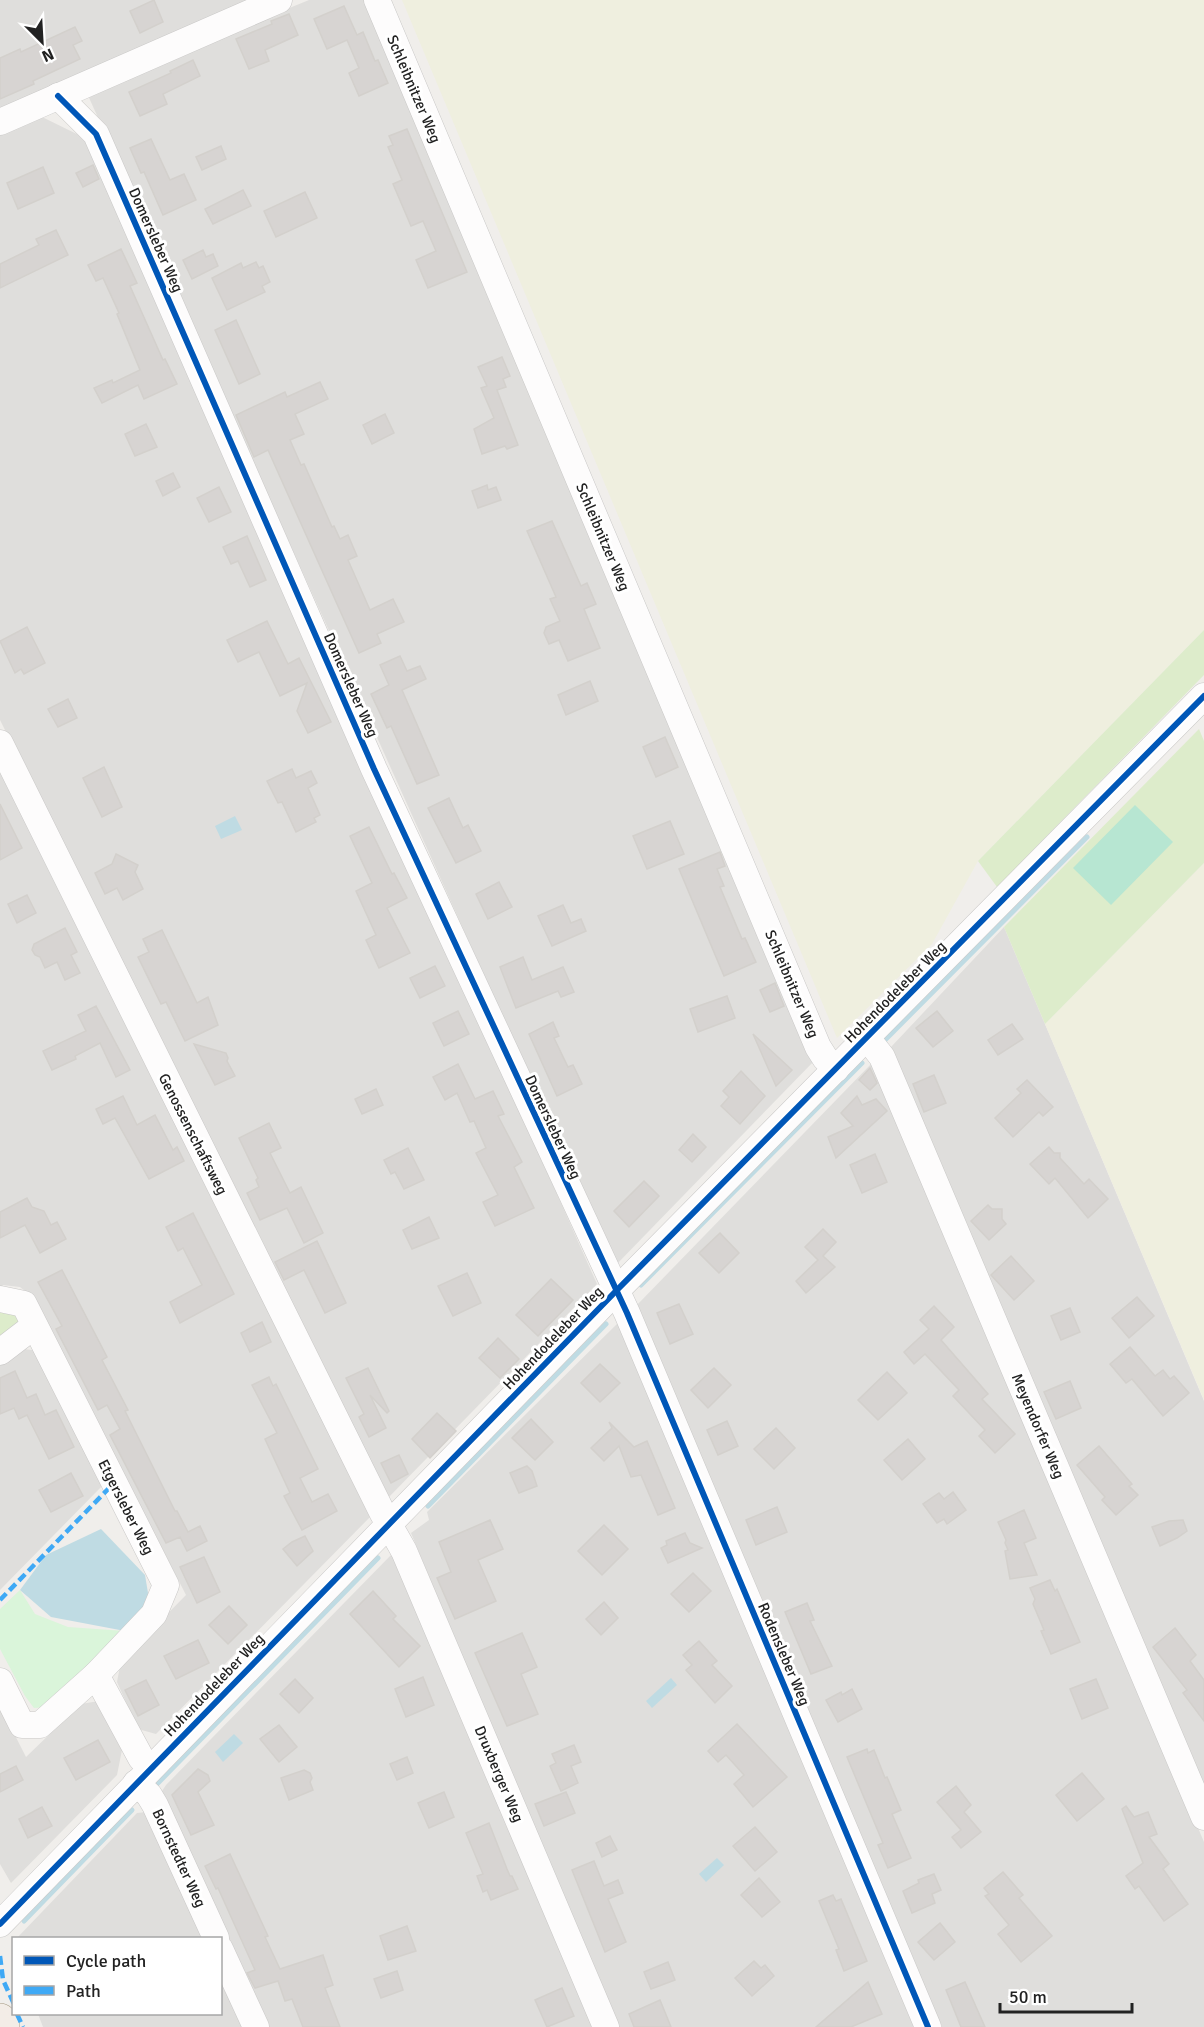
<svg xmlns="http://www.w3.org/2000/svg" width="1204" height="2027" font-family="Signika,sans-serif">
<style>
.residential{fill:#dfdedc}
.farmland{fill:#efefdf}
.grass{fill:#ddeccb}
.park{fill:#daf5da}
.pitch{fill:#b7e6d2}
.water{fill:#bfdbe3}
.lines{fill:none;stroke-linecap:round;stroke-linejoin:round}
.stream{stroke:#bfdbe3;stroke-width:5}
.building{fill:#d7d4d2;stroke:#d3d0cc;stroke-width:1.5}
.minor-casing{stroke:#c9c8c7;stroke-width:27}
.major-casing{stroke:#a79c86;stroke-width:34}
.minor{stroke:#fdfcfc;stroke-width:26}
.major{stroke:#f3ede7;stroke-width:33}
.quiet{stroke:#3fa9f5;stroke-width:4.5;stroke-dasharray:9 4.5;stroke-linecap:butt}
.cycleway-casing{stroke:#fff;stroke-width:10}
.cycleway{stroke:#0057b8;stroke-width:6}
.labels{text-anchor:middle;stroke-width:6;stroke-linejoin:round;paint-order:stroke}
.street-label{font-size:15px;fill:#222;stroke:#fff}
</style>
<rect width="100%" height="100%" fill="#f0eeeb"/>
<g class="residential">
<path d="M0 0H254L0 108Z"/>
<path d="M309 0H371L815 1060 615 1266 86 91Z"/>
<path d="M38 115 87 139 597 1284 388 1498 0 720V134Z"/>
<path d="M0 767 373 1514 156 1734 138 1729 117 1682 121 1661 186 1595 35 1299 20 1287 3 1285 0 1288Z"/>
<path d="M1004 927 1204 1401V1793L891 1047Z"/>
<path d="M873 1062 1204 1842V2027H942L637 1305Z"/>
<path d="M620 1321 919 2027H617L411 1533 429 1520 427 1512Z"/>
<path d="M23 1349 32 1350 39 1355 102 1486 0 1590V1363Z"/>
<path d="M392 1554 595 2027H269L167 1805 162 1791 166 1785Z"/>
<path d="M99 1701 122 1750 117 1775 11 1883 0 1864V1706L26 1757 81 1704Z"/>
<path d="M147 1812 205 1938H17L137 1813Z"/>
<path d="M221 1971 246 2027H43L38 2014H220Z"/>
</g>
<g class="farmland">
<path d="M402 0H1204V630L978 861 932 944 837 1038Z"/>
<path d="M1204 863V1400L1045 1024Z"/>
</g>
<g class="grass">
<path d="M1204 630V675L997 887 978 861Z"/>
<path d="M1199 729 1204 741V863L1045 1024 1004 927Z"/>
<path d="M0 1310 23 1318 0 1342Z"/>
</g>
<path class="park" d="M20 1590 35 1614 68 1627 125 1631 48 1707 34 1708 25 1696 0 1649V1609Z"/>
<path class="pitch" d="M1135 805 1173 842 1111 905 1073 868Z"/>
<g class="water">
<path d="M235 816 242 830 221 839 215 826Z"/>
<path d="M101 1529 145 1575 149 1599 125 1631 51 1617 20 1590 46 1555Z"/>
<path d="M671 1678 677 1685 652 1708 646 1701Z"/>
<path d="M234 1734 243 1743 223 1762 215 1752Z"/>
<path d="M717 1858 724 1865 706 1882 699 1874Z"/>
</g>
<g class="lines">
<g class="stream">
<path d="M884 1041 1087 837"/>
<path d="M641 1285 862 1063"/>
<path d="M428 1506 606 1324"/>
<path d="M157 1784 378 1558"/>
<path d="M24 1921 132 1810"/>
</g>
</g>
<g class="building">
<path d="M154 0 163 22 140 33 130 11Z"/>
<path d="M344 6 357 35 363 32 375 61 378 60 388 83 359 96 349 73 359 68 347 40 327 49 314 19Z"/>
<path d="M289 14 298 35 265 50 269 61 249 69 236 39 272 24 271 21Z"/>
<path d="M75 27 82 41 73 45 80 59 33 81 34 84 0 99V58L20 49 21 52Z"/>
<path d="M193 60 200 76 163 94 167 104 140 116 129 92 171 73 170 71Z"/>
<path d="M407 129 467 272 428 288 416 260 436 251 423 221 411 226 393 184 402 180 388 147 393 145 389 136Z"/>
<path d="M151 139 170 180 184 174 196 200 163 215 144 172 141 173 130 148Z"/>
<path d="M221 146 226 159 202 170 196 157Z"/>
<path d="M93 165 99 179 83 187 76 173Z"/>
<path d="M43 167 54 193 18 209 7 183Z"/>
<path d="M243 190 251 206 213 224 205 209Z"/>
<path d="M305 192 317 218 276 237 264 211Z"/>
<path d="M56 230 68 255 0 288V264L39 245 36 239Z"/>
<path d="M121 249 137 283 130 286 163 360 165 359 177 384 144 399 138 385 102 403 94 388 112 380 113 383 140 370 117 314 119 313 103 278 96 281 88 265Z"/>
<path d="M203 250 206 257 213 254 218 266 192 279 183 260Z"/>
<path d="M256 262 259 268 263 266 270 282 262 286 265 292 227 310 212 278 241 263 243 268Z"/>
<path d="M236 320 260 374 239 384 215 330Z"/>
<path d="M502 357 510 376 503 379 506 387 497 390 518 445 507 449 505 446 482 454 474 429 494 418 481 388 487 386 478 367Z"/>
<path d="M320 382 328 399 295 414 304 434 290 440 301 465 304 464 332 527 334 526 340 539 348 535 357 556 348 560 370 610 393 599 404 622 377 634 381 643 359 653 268 450 254 457 236 415 285 392 287 397Z"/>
<path d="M385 414 394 433 372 444 363 425Z"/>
<path d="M146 424 157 447 135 456 125 434Z"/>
<path d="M173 473 180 487 163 496 156 481Z"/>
<path d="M487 485 488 490 496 487 501 500 478 508 472 491Z"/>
<path d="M219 487 231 512 209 522 197 498Z"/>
<path d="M552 521 581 586 587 583 596 604 584 609 600 648 568 661 559 640 549 644 544 633 546 627 560 621 550 599 556 597 527 531Z"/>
<path d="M247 536 266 580 250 587 238 561 231 564 223 547Z"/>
<path d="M267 621 288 664 299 658 331 722 308 733 297 711 307 683 280 696 259 652 238 662 227 640Z"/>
<path d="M27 627 45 663 24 674 21 669 15 673 0 641Z"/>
<path d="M400 656 407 671 420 666 426 679 402 690 439 775 417 784 391 726 387 728 371 694 389 685 380 665Z"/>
<path d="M590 681 598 701 566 715 558 695Z"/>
<path d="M68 699 77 718 58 727 48 709Z"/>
<path d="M665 737 678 767 656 777 643 747Z"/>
<path d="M104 767 122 807 102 817 83 778Z"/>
<path d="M292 769 296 778 311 771 317 783 308 788 320 815 314 818 316 822 296 832 282 802 278 803 267 781Z"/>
<path d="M449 798 463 828 468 825 481 851 456 863 428 808Z"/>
<path d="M0 804 22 848 0 860Z"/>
<path d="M670 821 684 854 647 869 633 836Z"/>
<path d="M369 827 392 874 394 873 407 898 387 908 410 953 379 968 366 940 376 935 356 891 372 883 350 836Z"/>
<path d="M720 852 725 866 717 869 724 886 720 887 742 939 745 938 756 962 724 976 679 869Z"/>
<path d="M116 854 138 865 135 872 143 889 123 900 117 888 105 894 95 873 112 864Z"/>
<path d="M499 882 512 907 488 919 476 894Z"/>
<path d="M27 895 36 913 17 923 8 904Z"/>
<path d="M563 905 571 923 581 919 586 931 552 946 538 916Z"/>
<path d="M65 928 77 952 71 955 80 973 65 980 57 962 45 968 40 957 35 955 32 950 34 944Z"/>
<path d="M162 930 197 1003 208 997 218 1025 185 1041 166 1002 161 1004 138 957 149 952 143 939Z"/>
<path d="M523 957 532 980 563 967 574 992 561 997 558 991 516 1008 500 967Z"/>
<path d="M435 966 445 986 420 998 410 978Z"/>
<path d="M775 983 784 1006 770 1012 760 990Z"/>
<path d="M727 996 735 1018 698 1032 690 1009Z"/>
<path d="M96 1006 130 1070 116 1077 100 1043 75 1056 76 1059 52 1070 43 1051 86 1031 78 1015Z"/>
<path d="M458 1011 469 1034 444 1046 433 1023Z"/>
<path d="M937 1011 953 1031 933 1047 916 1028Z"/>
<path d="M553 1022 559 1036 554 1038 568 1067 573 1065 582 1084 557 1096 529 1034Z"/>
<path d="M1012 1024 1023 1039 998 1055 988 1040Z"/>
<path d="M753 1034 792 1070 776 1086Z"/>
<path d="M194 1044 226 1053 228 1058 227 1061 235 1076 215 1085Z"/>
<path d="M458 1064 475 1099 493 1091 504 1114 498 1116 522 1162 514 1167 534 1208 495 1226 483 1202 498 1195 476 1153 486 1148 474 1121 470 1122 457 1093 445 1100 433 1077Z"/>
<path d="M870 1068 877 1083 870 1090 859 1080Z"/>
<path d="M741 1071 765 1096 740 1124 721 1106 729 1097 723 1091Z"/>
<path d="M934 1075 946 1103 924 1112 913 1084Z"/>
<path d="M1027 1080 1053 1107 1043 1116 1039 1112 1013 1137 995 1118 1021 1093 1017 1089Z"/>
<path d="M376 1089 383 1105 362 1114 355 1099Z"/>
<path d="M123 1096 137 1125 155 1115 173 1150 177 1147 184 1161 149 1179 115 1118 103 1124 96 1109Z"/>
<path d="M857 1096 862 1105 876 1099 887 1111 836 1158 828 1137 853 1126 841 1113Z"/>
<path d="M269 1123 281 1148 270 1153 290 1193 301 1187 323 1233 304 1243 287 1208 260 1220 247 1193 259 1187 256 1180 258 1178 239 1138Z"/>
<path d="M693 1134 706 1147 692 1162 679 1150Z"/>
<path d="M1049 1147 1054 1153H1060V1158L1084 1184 1089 1179 1108 1199 1088 1218 1055 1178 1049 1184 1030 1164Z"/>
<path d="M408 1148 424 1180 404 1189 395 1172 391 1174 384 1160Z"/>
<path d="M875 1154 887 1182 862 1193 850 1165Z"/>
<path d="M644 1181 659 1196 629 1227 614 1211Z"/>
<path d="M27 1198 32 1207 44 1211 51 1225 57 1222 66 1239 40 1253 25 1225 0 1238V1212Z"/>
<path d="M988 1205 992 1209H1002V1219L1006 1224 989 1240 971 1221Z"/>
<path d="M193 1213 234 1294 180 1323 170 1302 202 1285 183 1248 178 1251 166 1227Z"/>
<path d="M429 1217 439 1238 412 1249 403 1230Z"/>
<path d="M823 1229 836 1242 823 1256 835 1267 806 1293 796 1281 818 1260 805 1247Z"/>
<path d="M720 1233 739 1253 719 1273 699 1253Z"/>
<path d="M317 1241 346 1303 325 1313 304 1270 284 1280 275 1262Z"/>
<path d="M1011 1256 1034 1281 1014 1300 991 1275Z"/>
<path d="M62 1270 107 1357 102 1360 128 1410 125 1411 175 1511H177L188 1532 200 1526 207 1541 187 1551 180 1537 166 1543 110 1435 120 1429 107 1405 98 1410 56 1329 62 1326 38 1282Z"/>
<path d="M467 1273 481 1303 453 1316 438 1286Z"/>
<path d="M551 1279 573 1300 538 1336 516 1315Z"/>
<path d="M1137 1297 1154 1316 1129 1338 1112 1318Z"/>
<path d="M679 1304 693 1334 670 1344 657 1313Z"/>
<path d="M934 1306 954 1327 941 1340 988 1394 982 1399 1015 1434 995 1453 979 1436 985 1430 953 1396 959 1390 925 1354 914 1364 904 1352 929 1329 920 1320Z"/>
<path d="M1070 1308 1080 1332 1061 1340 1051 1316Z"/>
<path d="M262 1322 271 1342 250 1352 241 1333Z"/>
<path d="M498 1338 519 1359 500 1378 479 1358Z"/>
<path d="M1130 1347 1155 1376 1163 1370 1170 1379 1174 1376 1189 1393 1163 1416 1132 1379 1126 1383 1110 1364Z"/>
<path d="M600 1364 620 1383 600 1402 581 1383Z"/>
<path d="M368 1368 389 1411 387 1413 370 1395 386 1428 369 1437 359 1417 364 1414 346 1378Z"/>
<path d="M714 1368 731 1385 708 1408 691 1390Z"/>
<path d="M15 1371 27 1398 36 1394 45 1415 56 1410 74 1447 49 1459 27 1415 19 1419 14 1408 0 1414V1378Z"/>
<path d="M887 1372 907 1393 878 1420 858 1400Z"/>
<path d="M269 1377 273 1386 276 1384 318 1469 300 1478 312 1502 328 1494 337 1511 302 1530 284 1496 290 1493 265 1439 277 1433 252 1385Z"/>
<path d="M1070 1381 1081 1408 1056 1419 1044 1392Z"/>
<path d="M437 1413 456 1431 430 1458 412 1439Z"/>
<path d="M531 1419 553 1442 535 1460 512 1438Z"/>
<path d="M727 1421 738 1446 718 1455 707 1430Z"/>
<path d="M609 1422 634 1447 647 1441 675 1508 658 1515 641 1475 631 1477 619 1446 604 1461 591 1448 612 1428Z"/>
<path d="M776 1428 795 1448 774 1469 754 1449Z"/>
<path d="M908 1439 925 1459 902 1480 884 1460Z"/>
<path d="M1099 1446 1132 1484 1129 1486 1138 1495 1116 1515 1102 1500 1105 1497 1077 1465Z"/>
<path d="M399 1455 408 1474 391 1483 381 1463Z"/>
<path d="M527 1466 532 1471 537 1486 519 1493 510 1473Z"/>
<path d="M71 1473 83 1496 51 1512 39 1490Z"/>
<path d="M953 1492 966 1510 947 1524 944 1519 937 1523 923 1504 939 1493 944 1499Z"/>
<path d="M777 1507 787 1532 756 1545 746 1520Z"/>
<path d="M1024 1510 1036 1538 1024 1543 1037 1575 1010 1579 1005 1551 1008 1550 1005 1543 1006 1540 998 1522Z"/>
<path d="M490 1520 503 1549 478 1560 496 1601 455 1619 437 1578 451 1572 439 1542Z"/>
<path d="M1183 1520 1187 1531 1177 1538 1160 1546 1152 1527 1169 1521Z"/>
<path d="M604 1525 628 1549 602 1575 578 1551Z"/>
<path d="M685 1533 690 1543 702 1548 668 1563 661 1548 667 1545 666 1541Z"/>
<path d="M305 1536 313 1551 297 1566 283 1549 292 1542Z"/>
<path d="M204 1557 220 1592 197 1603 180 1567Z"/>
<path d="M693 1573 711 1591 689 1612 671 1594Z"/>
<path d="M1050 1580 1055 1591 1057 1589 1080 1642 1051 1654 1041 1631 1044 1630 1033 1604 1035 1599 1030 1588Z"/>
<path d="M373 1591 396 1616 393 1619 420 1646 399 1667 350 1614Z"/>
<path d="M604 1602 618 1618 601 1635 586 1619Z"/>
<path d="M807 1603 814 1620 810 1621 832 1666 811 1674 785 1612Z"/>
<path d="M229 1606 247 1625 228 1644 209 1625Z"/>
<path d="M1175 1628 1196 1655 1190 1661 1204 1680V1721L1183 1693 1187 1690 1153 1647Z"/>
<path d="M522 1633 537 1667 521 1674 538 1714 507 1726 475 1653Z"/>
<path d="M198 1640 209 1663 176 1679 164 1656Z"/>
<path d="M699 1641 717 1661 712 1665 732 1686 715 1703 686 1670 692 1665 683 1655Z"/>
<path d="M423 1677 434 1705 406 1717 395 1689Z"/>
<path d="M295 1679 313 1698 299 1713 280 1694Z"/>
<path d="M1096 1679 1108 1708 1082 1719 1070 1689Z"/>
<path d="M146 1680 159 1705 138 1716 125 1690Z"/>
<path d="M852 1689 862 1709 838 1722 826 1700 841 1692 842 1695Z"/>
<path d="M737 1724 787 1777 753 1807 734 1784 744 1775 726 1755 718 1762 708 1751Z"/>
<path d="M279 1725 297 1747 279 1762 260 1739Z"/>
<path d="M98 1740 110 1762 76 1780 64 1758Z"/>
<path d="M574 1745 581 1762 571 1766 578 1783 561 1791 550 1766 556 1763 552 1754Z"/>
<path d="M867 1749 868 1753 874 1750 885 1778 887 1777 901 1810 892 1814 911 1858 888 1868 878 1845 883 1843 847 1757Z"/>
<path d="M407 1757 413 1773 397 1780 390 1764Z"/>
<path d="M16 1766 23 1780 0 1792V1774Z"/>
<path d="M198 1769 208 1775 210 1781 198 1792 214 1825 191 1835 172 1795Z"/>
<path d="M304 1770 310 1773 312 1778 310 1782 313 1790 289 1800 281 1778Z"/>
<path d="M1082 1773 1104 1799 1077 1821 1056 1795Z"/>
<path d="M956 1786 971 1805 964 1812 981 1832 961 1848 952 1837 961 1830 937 1802Z"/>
<path d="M444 1792 454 1817 429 1828 418 1803Z"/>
<path d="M566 1792 575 1813 544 1826 535 1804Z"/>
<path d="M1126 1806 1134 1817 1148 1812 1157 1834 1149 1837 1169 1864 1163 1869 1188 1904 1164 1921 1139 1886 1135 1889 1126 1876 1143 1863 1122 1809Z"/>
<path d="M42 1807 52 1826 28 1838 19 1819Z"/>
<path d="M489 1823 507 1869 510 1876H512L518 1889 491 1900 487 1890 483 1892 477 1876 483 1874 466 1833Z"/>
<path d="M755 1827 777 1852 755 1871 733 1846Z"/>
<path d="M610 1836 617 1850 602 1857 596 1843Z"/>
<path d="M230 1854 268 1936 265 1937 280 1969 323 1955 333 1985 325 1988 340 2027H303L292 1999 285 2001 278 1981 255 1988 247 1973 255 1970 218 1888 216 1889 205 1866Z"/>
<path d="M594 1861 604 1886 618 1880 623 1893 608 1899 626 1942 605 1952 572 1870Z"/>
<path d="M1003 1872 1023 1895 1019 1898 1052 1936 1021 1962 998 1934 1009 1925 985 1896 989 1894 984 1888Z"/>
<path d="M934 1874 941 1890 932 1894 935 1903 912 1913 903 1891 919 1883 918 1880Z"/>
<path d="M759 1878 780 1902 762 1917 741 1895Z"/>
<path d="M833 1895 836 1901 841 1899 867 1961 844 1971 836 1950 839 1949 819 1901Z"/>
<path d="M940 1923 955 1942 934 1960 918 1942Z"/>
<path d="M407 1926 416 1951 388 1960 380 1936Z"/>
<path d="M754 1961 761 1968 765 1965 774 1976 752 1996 735 1978Z"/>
<path d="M668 1962 675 1980 651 1989 644 1972Z"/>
<path d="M397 1971 403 1990 381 1998 374 1979Z"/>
<path d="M868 1982 882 2014 851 2027H816Z"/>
<path d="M965 1982 985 2027H961L946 1990Z"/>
<path d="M562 1988 574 2016 547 2027 535 2000Z"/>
<path d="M660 2000 671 2027H634L629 2014Z"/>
</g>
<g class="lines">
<defs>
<g id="minor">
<path d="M377 0 818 1047 825 1058 836 1069"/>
<path d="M58 96 96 134 374 769 627 1313 928 2027"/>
<path d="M0 122 279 0"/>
<path d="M0 743 382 1512 404 1551 606 2027"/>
<path d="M867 1038 882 1057 1204 1817"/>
<path d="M0 1299 24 1304 166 1585 154 1614 96 1675"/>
<path d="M0 1352 34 1326"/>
<path d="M0 1681 22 1725H40L96 1675 141 1758 150 1768"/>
<path d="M136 1783 149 1795 155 1805 216 1938"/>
<path d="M0 1924 616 1291 1204 696"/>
<path d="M220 1949 256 2027"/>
</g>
<path id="major" d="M0 2020 3 2027"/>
</defs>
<use href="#minor" class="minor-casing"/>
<use href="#major" class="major-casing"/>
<use href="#minor" class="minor"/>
<use href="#major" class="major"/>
<g class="quiet">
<path d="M0 1600 114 1483"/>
<path d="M0 1956 3 1980 14 2004"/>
<path d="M17 2014 23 2027"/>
</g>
<defs>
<g id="cycleway">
<path d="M58 96 96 134 374 769 627 1313 928 2027"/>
<path d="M0 1924 616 1291 1204 696"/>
</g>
</defs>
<use href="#cycleway" class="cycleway-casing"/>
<use href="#cycleway" class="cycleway"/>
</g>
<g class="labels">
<g class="street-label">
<text transform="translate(414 89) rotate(67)" y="5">Schleibnitzer Weg</text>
<text transform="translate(156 240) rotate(66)" y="5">Domersleber Weg</text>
<text transform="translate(603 537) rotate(67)" y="5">Schleibnitzer Weg</text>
<text transform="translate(351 685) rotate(66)" y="5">Domersleber Weg</text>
<text transform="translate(792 984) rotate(67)" y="5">Schleibnitzer Weg</text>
<text transform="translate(895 992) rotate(-45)" y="5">Hohendodeleber Weg</text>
<text transform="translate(553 1127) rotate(65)" y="5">Domersleber Weg</text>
<text transform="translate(193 1134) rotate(63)" y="5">Genossenschaftsweg</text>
<text transform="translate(553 1338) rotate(-46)" y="5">Hohendodeleber Weg</text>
<text transform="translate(1038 1426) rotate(67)" y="5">Meyendorfer Weg</text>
<text transform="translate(126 1507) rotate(63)" y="5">Etgersleber Weg</text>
<text transform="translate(784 1654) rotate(67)" y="5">Rodensleber Weg</text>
<text transform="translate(214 1685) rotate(-46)" y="5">Hohendodeleber Weg</text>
<text transform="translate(499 1774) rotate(67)" y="5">Druxberger Weg</text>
<text transform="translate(179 1858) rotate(65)" y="5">Bornstedter Weg</text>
</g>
</g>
<rect x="12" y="1937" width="210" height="78" fill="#ffffff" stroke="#a7a7a7" stroke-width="1.5"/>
<rect x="24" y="1956" width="30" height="9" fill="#0057b8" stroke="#a7a7a7" stroke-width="1.5"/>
<text x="66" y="1967" font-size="18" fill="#222222">Cycle path</text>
<rect x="24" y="1986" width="30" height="9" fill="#3fa9f5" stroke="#a7a7a7" stroke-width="1.5"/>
<text x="66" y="1997" font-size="18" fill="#222222">Path</text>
<g transform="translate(42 42) rotate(156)" stroke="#ffffff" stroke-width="4.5" paint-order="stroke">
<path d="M0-4.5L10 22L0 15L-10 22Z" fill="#222222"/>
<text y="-9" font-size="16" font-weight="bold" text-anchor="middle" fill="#222222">N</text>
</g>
<path d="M1000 2003v9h132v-9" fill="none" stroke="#222222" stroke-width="3"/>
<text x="1009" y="2003" font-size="18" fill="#222222" stroke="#ffffff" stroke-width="4.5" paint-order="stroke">50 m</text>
</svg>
